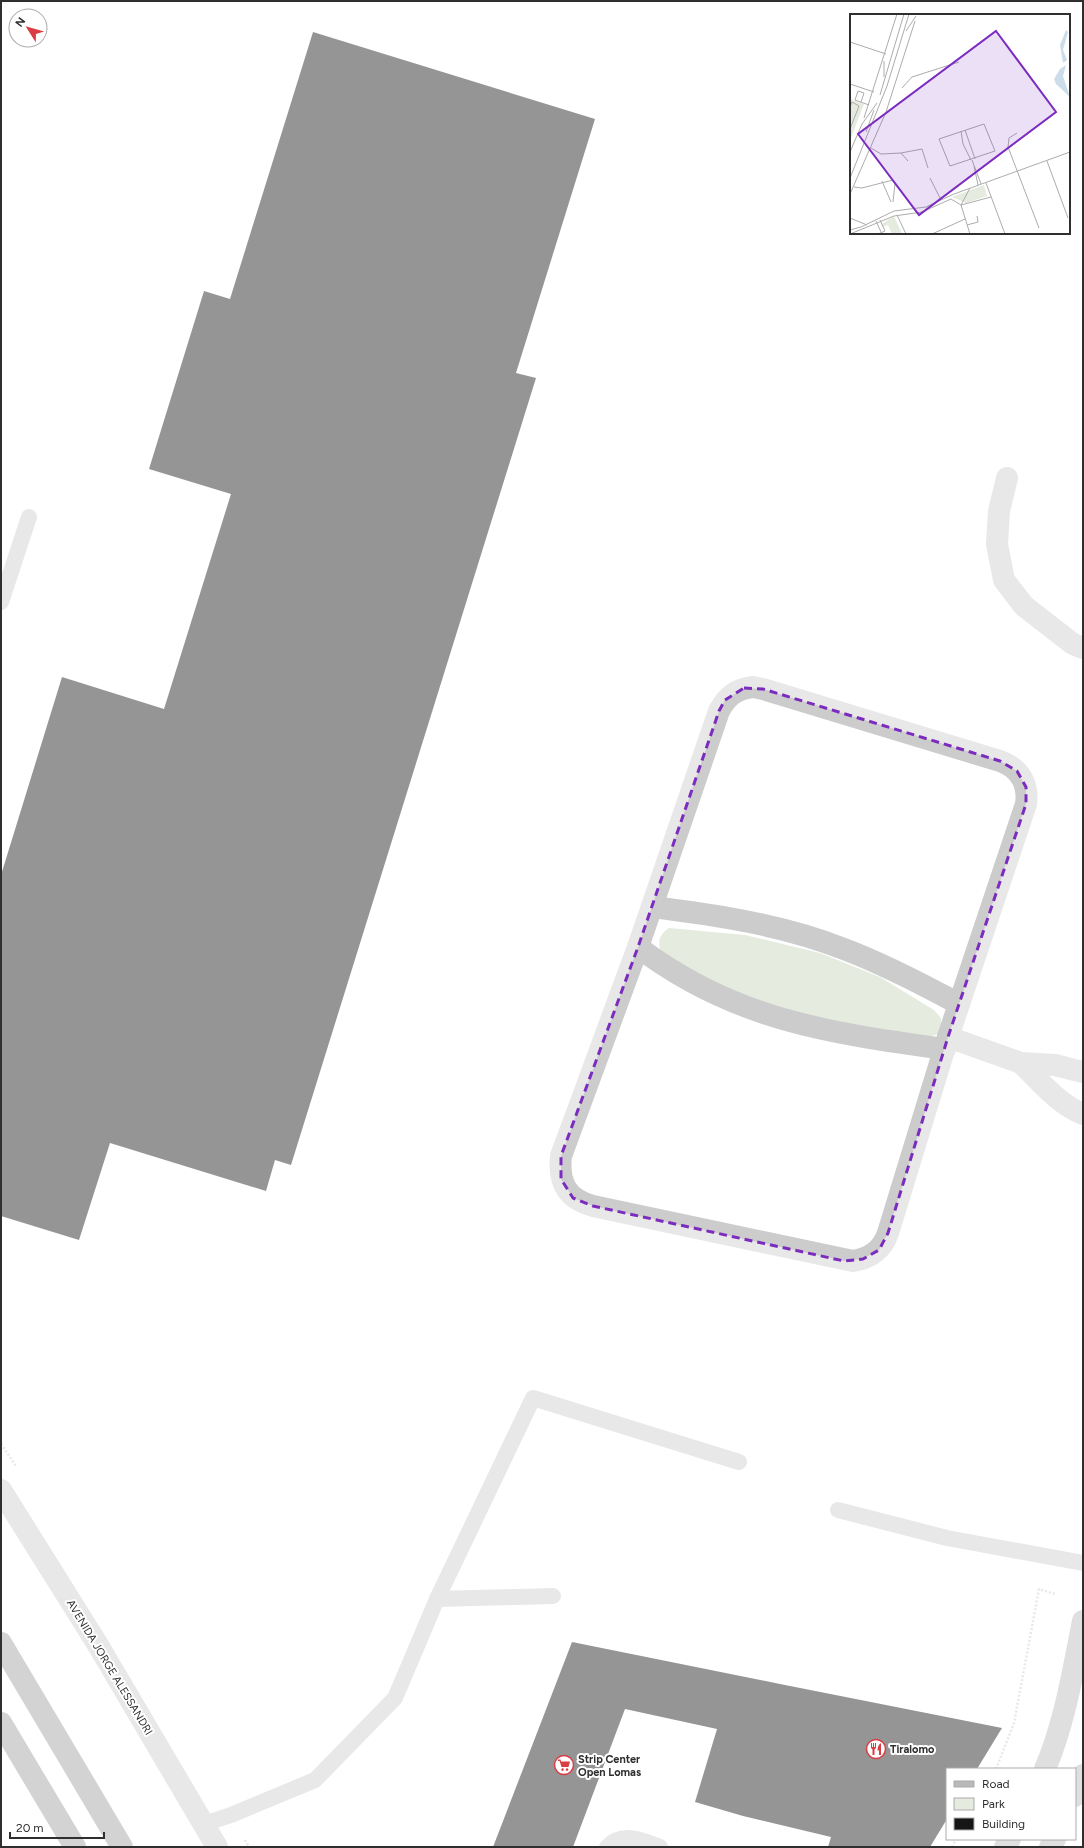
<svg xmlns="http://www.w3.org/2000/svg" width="1084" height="1848" font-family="Figtree,sans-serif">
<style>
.green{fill:#e5ebde}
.building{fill:#161616}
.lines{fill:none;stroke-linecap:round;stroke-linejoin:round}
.path{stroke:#ccc;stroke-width:2.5;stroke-dasharray:2 2;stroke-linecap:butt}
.service{stroke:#ccc;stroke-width:16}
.minor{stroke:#ccc;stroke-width:22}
.tertiary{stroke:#ccc;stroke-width:22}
.secondary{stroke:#b9b9b9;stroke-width:22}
.trunk{stroke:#9e9e9e;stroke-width:22}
.marked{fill:none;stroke:#7b2cbf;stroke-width:3;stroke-dasharray:8 5;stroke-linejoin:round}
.labels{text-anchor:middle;stroke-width:4;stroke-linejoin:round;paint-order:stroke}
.street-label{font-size:11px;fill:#2f2f2f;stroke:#fff}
.poi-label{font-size:11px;font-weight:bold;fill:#2f2f2f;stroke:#fff;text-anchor:start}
.inset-road{fill:none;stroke:#acacac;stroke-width:1}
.view{fill:#7b2cbf;fill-opacity:0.15;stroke:#7b2cbf;stroke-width:2}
.inset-edge{fill:none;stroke:#2f2f2f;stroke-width:2}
</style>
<rect width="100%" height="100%" fill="#fff"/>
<path class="green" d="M669 928 745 935 820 953 880 977 934 1010 941 1018V1024L938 1034 929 1037C852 1025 770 1015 700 978 686 970 673 959 660 950 658 940 660 934 669 928Z"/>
<g class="building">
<path d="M313 32 595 119 516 373 536 378 291 1165 275 1160 266 1191 110 1143 79 1240 1 1216V875L62 677 164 709 231 494 149 469 204 291 230 299Z"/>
<path d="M572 1642 780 1684 1002 1728 977 1769H947V1819L930 1847H828L831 1837 743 1816 695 1802 717 1729 625 1709 573 1847H493Z"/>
</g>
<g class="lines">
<g class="path">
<path d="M1 1444 16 1466"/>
<path d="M996 1769 1014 1723 1039 1589 1055 1594"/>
<path d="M245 1840 249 1847"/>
<path d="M952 1847 956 1839"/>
</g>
<g class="service">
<path d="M1 602 29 517"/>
<path d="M838 1510 947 1538 1083 1563"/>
<path d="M437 1599 533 1398 739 1462"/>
<path d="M204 1824 231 1815 315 1780 395 1698 437 1599 553 1596"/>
<path d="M607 1847C622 1831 642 1840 660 1847"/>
</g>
<g class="minor">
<path d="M1007 478 999 511 997 544 1004 580 1024 606 1073 644 1083 648"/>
<path d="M753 687 763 689 1000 761C1019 768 1029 783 1026 804L948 1037 888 1233C882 1250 871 1258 853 1261L593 1206C567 1199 558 1183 561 1156L638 947 719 711C727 696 736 689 753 687Z"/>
<path d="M652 907C717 915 783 925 844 949 884 964 922 984 959 1004"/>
<path d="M638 947C734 1020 830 1033 945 1049"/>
<path d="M948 1037 1021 1063 1055 1065 1083 1072"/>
<path d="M1021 1063C1040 1081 1058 1104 1083 1114"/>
</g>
<path class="tertiary" d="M1 1490 98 1645 217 1847"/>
<g class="secondary">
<path d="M1045 1769C1065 1722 1073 1671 1083 1621"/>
<path d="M1075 1796 1083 1775"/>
<path d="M1005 1847 1010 1839"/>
<path d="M1050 1847 1055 1839"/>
</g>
<g class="trunk">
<path d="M1 1643 122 1847"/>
<path d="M1 1723 75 1847"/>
</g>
</g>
<path d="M0 0H1084V1848H0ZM744 688 763 689 1000 761 1017 771 1026 787V804L948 1037 888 1233 879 1250 863 1259 844 1261 593 1206 573 1198 561 1179V1156L638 947 719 711 725 700Z" fill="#fff" fill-opacity=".55" fill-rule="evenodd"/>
<path class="marked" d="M744 688 763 689 1000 761 1017 771 1026 787V804L948 1037 888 1233 879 1250 863 1259 844 1261 593 1206 573 1198 561 1179V1156L638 947 719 711 725 700Z"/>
<defs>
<symbol id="restaurant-ring" viewBox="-11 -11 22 22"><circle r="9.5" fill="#fff" stroke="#db3d45" stroke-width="1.5"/><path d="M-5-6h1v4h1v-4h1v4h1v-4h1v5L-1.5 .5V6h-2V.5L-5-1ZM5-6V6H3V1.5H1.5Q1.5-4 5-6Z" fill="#db3d45"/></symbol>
<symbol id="supermarket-ring" viewBox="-11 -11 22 22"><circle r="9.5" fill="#fff" stroke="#db3d45" stroke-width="1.5"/><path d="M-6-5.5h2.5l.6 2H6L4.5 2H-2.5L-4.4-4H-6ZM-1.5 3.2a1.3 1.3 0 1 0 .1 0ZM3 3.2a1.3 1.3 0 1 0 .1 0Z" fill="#db3d45"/></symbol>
</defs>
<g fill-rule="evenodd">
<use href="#restaurant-ring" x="865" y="1738" width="22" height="22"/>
<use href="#supermarket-ring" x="553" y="1754" width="22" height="22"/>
</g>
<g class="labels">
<g class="street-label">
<text transform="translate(110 1667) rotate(59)" y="4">AVENIDA JORGE ALESSANDRI</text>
</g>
<g class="poi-label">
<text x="890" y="1753">Tiralomo</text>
<text x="578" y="1763">Strip Center<tspan x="578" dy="13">Open Lomas</tspan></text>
</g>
</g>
<g transform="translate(850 14)">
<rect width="220" height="220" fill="#fff"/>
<path d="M0 85 14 90 1 124 0 123ZM134 171 137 182 116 189 102 183ZM44 202 52 220H42L38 211 33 213 32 210Z" fill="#e5ebde"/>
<path d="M216 16 218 18 213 36 217 46 213 49 210 31ZM216 51 213 62 220 83 206 70 204 65 210 55Z" fill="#ccddea"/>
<path class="inset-road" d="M56 17 66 2M0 28 36 40M34 47V63M0 70 24 78M52 74 62 63 109 48M30 81 54 0M11 88 14 79 8 77 5 86 19 91M0 93 2 88 9 92 0 115M14 104 47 0M12 110 27 89M134 110 145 137 100 152 89 125ZM115 116 125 145M111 117 113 130 121 146M16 118 24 96M167 119 159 124 158 133 189 214M21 134 31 140 51 139 58 147M0 138 12 110M51 139 72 135 78 154M122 146 131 170M197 147 218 204M124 152 128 171M0 164 37 72 59 0M80 164 91 186M32 167 41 188M136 169 155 220M4 173 12 174 43 166 45 170 43 188M0 180 36 98 65 7M101 185 111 191 120 174M47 201 56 220M0 204 17 211M26 207 31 218M117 211 128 208 127 202M0 216 11 213 44 197 76 193 104 180 220 138M0 220 44 202 72 198 101 185M28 220 35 217 30 206M82 220 115 205M120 220 111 191 141 183"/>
<path class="view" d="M146 17 206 98 69 201 8 120Z"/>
<rect width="220" height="220" class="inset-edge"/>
</g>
<rect width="1084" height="1848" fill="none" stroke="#2f2f2f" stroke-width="4"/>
<rect x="946" y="1768" width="130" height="72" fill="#ffffff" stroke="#acacac"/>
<rect x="954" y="1781" width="20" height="6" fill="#b9b9b9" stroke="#acacac"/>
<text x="982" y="1788" font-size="12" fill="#2f2f2f">Road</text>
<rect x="954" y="1798" width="20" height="12" fill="#e5ebde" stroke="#acacac"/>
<text x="982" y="1808" font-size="12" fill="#2f2f2f">Park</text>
<rect x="954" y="1818" width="20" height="12" fill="#161616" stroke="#acacac"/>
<text x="982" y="1828" font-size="12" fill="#2f2f2f">Building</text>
<g transform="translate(28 28) rotate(307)"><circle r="19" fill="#ffffff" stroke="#acacac"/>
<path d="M0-3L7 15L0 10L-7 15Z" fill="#db3d45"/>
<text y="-6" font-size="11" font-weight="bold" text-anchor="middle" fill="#2f2f2f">N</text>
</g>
<path d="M10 1832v6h94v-6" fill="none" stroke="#2f2f2f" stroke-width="2"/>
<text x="16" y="1832" font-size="12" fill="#2f2f2f" stroke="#ffffff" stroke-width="3" paint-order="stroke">20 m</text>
</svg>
